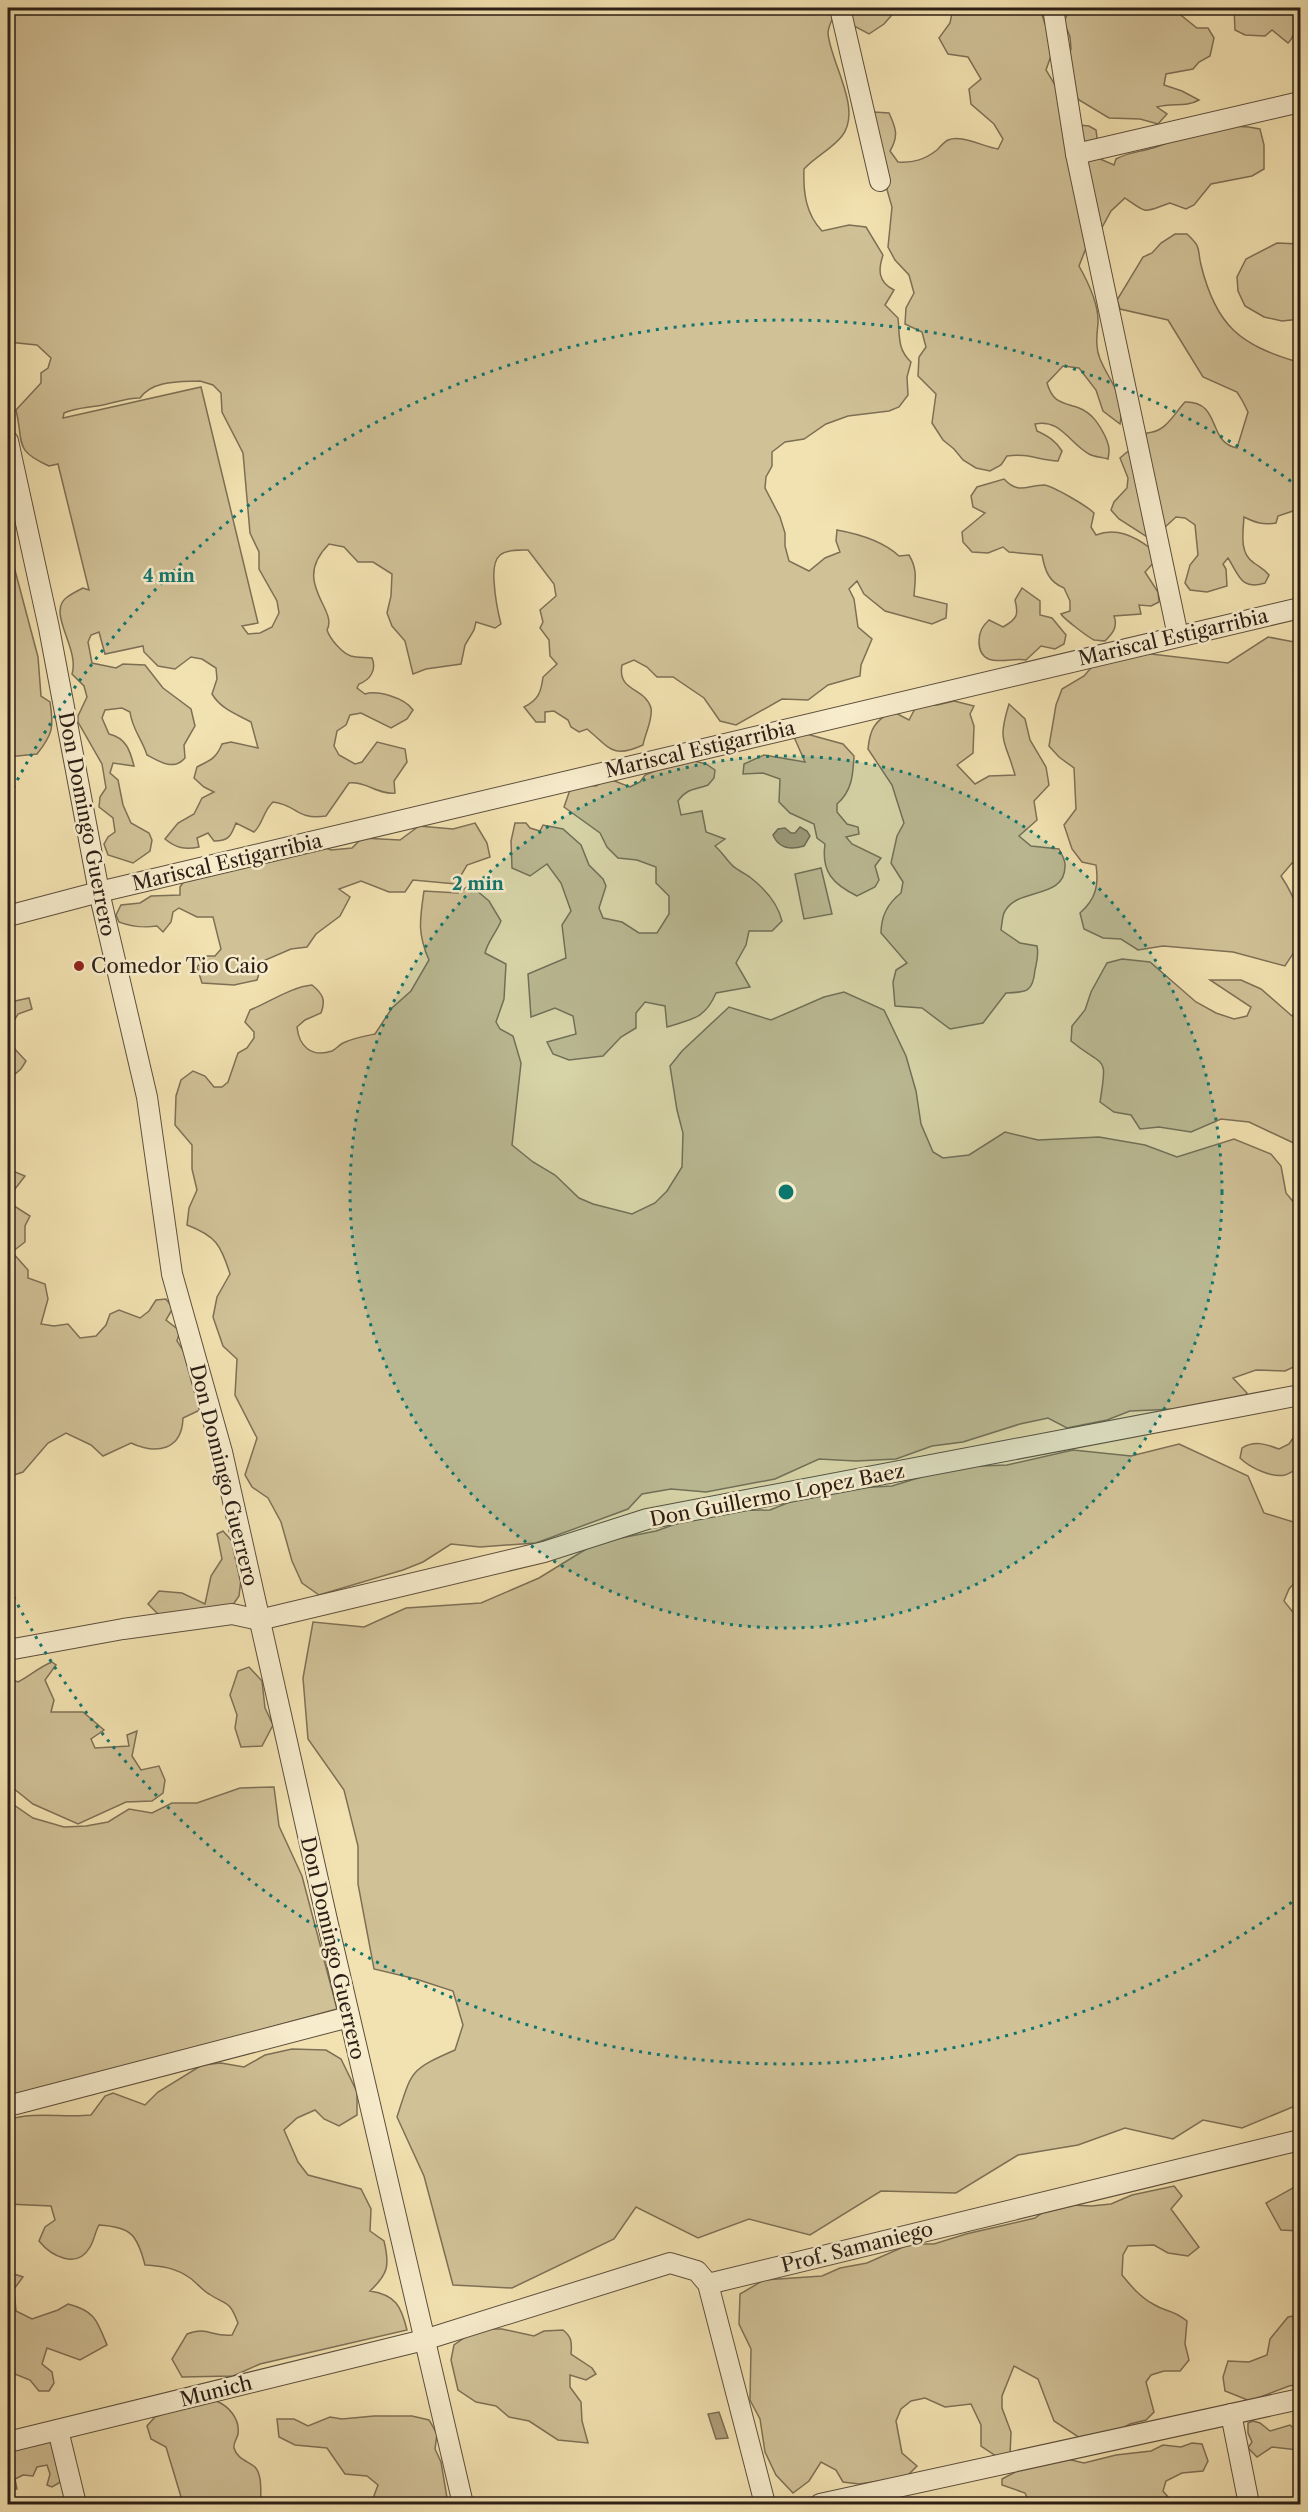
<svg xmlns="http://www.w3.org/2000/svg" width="1308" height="2512" font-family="'Libre Caslon Text',serif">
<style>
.green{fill:#d1c197;stroke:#7e7056;stroke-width:1.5;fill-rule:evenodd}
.water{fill:#af9f7c;stroke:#7a6b53;stroke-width:1.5}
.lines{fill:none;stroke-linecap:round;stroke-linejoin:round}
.street-casing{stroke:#5d4f3d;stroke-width:22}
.street{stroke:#f7eccc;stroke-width:20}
.ring{fill:none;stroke:#0f766e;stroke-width:3;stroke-dasharray:3 6}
.poi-dot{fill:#8f2418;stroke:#f7eccc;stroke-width:2}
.labels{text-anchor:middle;stroke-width:5;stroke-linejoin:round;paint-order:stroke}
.street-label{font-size:20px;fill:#2b1e16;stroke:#f7eccc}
.poi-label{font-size:20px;fill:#2b1e16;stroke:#f7eccc;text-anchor:start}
.centre{fill:#0f766e;stroke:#f7eccc;stroke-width:3}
.ring-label{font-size:18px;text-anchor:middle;font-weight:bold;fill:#0f766e;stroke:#f7eccc;stroke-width:5;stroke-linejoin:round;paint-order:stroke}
</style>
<rect width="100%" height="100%" fill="#f3e2b1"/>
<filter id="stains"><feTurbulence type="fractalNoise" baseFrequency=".00333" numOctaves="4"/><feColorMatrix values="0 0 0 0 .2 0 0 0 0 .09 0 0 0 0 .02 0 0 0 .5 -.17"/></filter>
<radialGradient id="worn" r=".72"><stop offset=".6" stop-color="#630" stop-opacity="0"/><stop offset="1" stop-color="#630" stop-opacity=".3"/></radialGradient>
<g class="green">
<path d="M8 8H837C835 15 828 25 828 33 830 62 863 109 842 136 832 149 816 156 804 169 803 193 806 214 822 231L849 225 866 227 883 255C878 270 878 282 894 290L885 305 898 318C900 336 897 349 911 362L907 377 908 395 899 407 889 411 848 416 826 424 804 439 785 442 772 452V466L766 477 765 488 780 517 785 533V546L789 561 809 571 825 558 840 552 836 541 837 530C859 534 883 541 899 556L909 555C918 570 915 580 914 596L947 604 946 618 932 624 885 611 864 594 857 581 849 589 854 599 858 627 872 639 861 665 860 676 828 685 808 700 782 699 736 725 720 721 704 698 673 677H657L647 667 634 660 622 665C617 692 645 687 651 708 653 720 645 733 643 745 612 759 610 748 587 729L579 732 571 727 568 720 554 711 545 712V722H536L524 707C538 700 541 693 543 677L557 664 550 656 549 640 540 628 543 622 540 610 556 596 554 584 528 550C501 549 492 554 494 581 495 596 497 609 501 624L495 628 476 622 474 630 465 645 461 664 426 669 413 674 405 641 392 626 387 613 391 596 392 574 373 562H358L344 547 329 544C290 583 339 609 327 630 330 639 342 653 351 656 358 658 365 657 372 658 377 670 370 680 359 684L357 688 365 694C378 690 405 698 413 710L407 719 391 728 361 713 350 715 346 725 337 731 334 746 339 755 355 764 362 762 377 742 405 749 407 762 394 781 395 793C378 795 366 781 349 783L326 816C295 820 298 805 273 802 263 811 263 824 254 832L236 823C231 836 229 841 214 841L208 833 197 838 199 847C185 850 176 848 165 839L178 823 194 814 202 798 214 792 204 787 194 778 197 767C210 760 216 759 222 744L231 742 258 748 251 722C236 714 221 709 212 694L217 679 216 668 202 659 191 657 175 669 158 666 144 652 143 646 105 654 99 632 91 635 88 642 92 663 116 668 123 664 145 665 163 688 191 709 195 726 184 745 185 758C174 771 160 762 147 755 142 739 132 729 130 712L122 708 105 710 102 718 109 734C126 738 130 750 134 766L113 763 110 773 118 780 123 805 131 823 149 833 152 840 150 851 133 863 108 855 104 844 108 837 115 832 113 818 99 807 100 797 106 788 102 764 78 722V716L87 697 84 686 72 674C80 649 47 613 66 598 71 594 77 591 83 588L89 590 58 464 49 466C13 450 24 443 16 410L41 383V373L48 368 51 358 37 345 8 342ZM200 381 213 385 221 393 222 412 243 453 250 533 259 552V569L277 601 279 613 272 627 260 633 248 634 242 626 258 623 201 387 63 418 64 413C75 408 85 408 97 406 112 404 124 398 140 398 153 380 179 382 200 381Z"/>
<path d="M845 8H898L884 24 869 34 854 26Z"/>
<path d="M953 8H1040L1045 24 1058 36 1046 70 1079 125 1089 126 1096 130 1097 138 1091 144 1093 156 1114 165 1116 159C1128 152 1142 152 1156 147 1190 135 1223 120 1260 129L1264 145V169L1252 176 1211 184 1194 205 1186 209 1170 203C1143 212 1149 215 1125 198L1111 211 1100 231 1088 243 1079 266C1088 282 1099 304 1098 323 1097 335 1095 347 1100 359 1110 383 1126 396 1120 424L1103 411 1096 390 1079 368 1063 366 1047 383C1053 403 1061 402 1079 408 1092 413 1099 424 1105 436 1109 445 1110 449 1108 459 1101 457 1094 457 1089 454 1070 444 1060 418 1035 424L1037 431C1048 436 1056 441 1062 451L1058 461C1038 460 1028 453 1007 456L1001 465 990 471 976 468 963 460 954 449 943 440 932 423 936 394 918 376 919 357 926 347 922 332 905 324 906 308 914 293 909 275 895 260 888 247 892 207 872 137 874 112 889 113C896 128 899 136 890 151L898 162C913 163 924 160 937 150 940 147 944 142 948 140 961 134 984 147 998 149L1003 139 994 124 971 104 969 89 981 79 968 57 948 54 939 38 950 23Z"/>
<path d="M1070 8H1176L1177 12 1197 28H1208L1214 38 1210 56 1199 62 1193 69 1166 74 1164 85 1182 91 1199 100C1185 108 1172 102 1157 107L1167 114 1158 124 1140 119 1109 118 1079 100 1074 93 1067 60 1071 49 1070 37 1064 22Z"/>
<path d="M1234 8H1300V22C1294 28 1295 37 1288 43L1272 30 1265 36 1245 35 1235 30Z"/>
<path d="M1175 234H1187C1202 248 1197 248 1201 265 1216 326 1240 345 1298 362L1300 361V511L1299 509 1278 516 1276 523C1263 525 1256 523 1244 517 1243 532 1239 554 1254 563 1261 568 1263 568 1269 575L1265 583C1241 591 1239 575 1228 558L1223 564 1226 569 1227 586 1207 592 1190 590 1185 583 1190 565 1198 555 1195 525 1185 518 1176 517 1163 529 1147 537 1119 519 1111 510 1114 502 1127 488 1128 478 1120 458C1130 448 1138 447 1147 433 1166 432 1173 415 1185 402 1222 401 1207 443 1237 448L1248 412 1242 400 1237 392 1203 377 1168 320 1120 309 1117 300 1143 257 1152 253 1161 243Z"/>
<path d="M1277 243 1300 244V319L1282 321 1264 317 1245 306 1238 291 1237 277 1246 259Z"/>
<path d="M1004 479C1019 495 1027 485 1044 485 1053 486 1087 506 1094 513L1091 527 1096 535C1116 527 1134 536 1150 548L1155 561 1145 572 1158 592 1159 602 1151 606 1139 605 1141 614 1114 616C1118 627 1113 633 1105 641 1103 641 1096 640 1094 640 1088 637 1064 619 1061 614L1070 611V601L1064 588C1049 582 1045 571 1042 555L1009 552 1003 547 988 553 972 552 963 542 962 532 985 513 973 507 971 496 977 487Z"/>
<path d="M8 544 38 657 41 696 50 702C54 727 53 734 37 754L8 757Z"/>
<path d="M1022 588 1040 601V615L1052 618 1066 635 1064 644 1055 649 1041 646 1026 660C1012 656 979 672 979 641 979 632 982 626 989 620L1003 627C1017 619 1019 615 1015 600Z"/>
<path d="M1268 637 1300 643V864L1292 863 1281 876C1293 894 1307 923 1298 945 1295 952 1289 959 1285 966L1233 952 1163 946 1138 950 1121 939 1103 938 1084 929 1080 913C1096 899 1099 885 1096 865L1082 862 1072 849 1064 825 1076 809 1074 768 1059 757 1049 746 1056 705 1062 689 1084 676 1097 661 1119 654H1151L1228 663Z"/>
<path d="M954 701 974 706 970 714 974 726 973 753 957 765 975 784 989 776 1015 775C1005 739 997 743 1009 704L1025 719 1030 740 1046 767 1049 785 1034 801 1037 820 1019 836 1031 846 1059 849C1061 853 1066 861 1065 866 1065 900 1018 887 1005 911 1002 916 1002 924 1001 930L1020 943 1037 946C1039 955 1037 961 1035 970 1033 992 1027 992 1006 993L983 1023 950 1029 922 1008 895 1006 893 982 896 970 907 963 881 933C881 916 888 903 901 893L903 882 891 863 897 836 904 823 892 785 868 749C870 729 874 722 892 711L909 720 917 705H937Z"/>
<path d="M803 733 843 744 854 756C853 775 852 791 837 804V812L847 824 858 827 859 834 846 837 852 844 881 858 875 866 879 880 875 887 857 896C833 884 821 872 825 844L817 838 814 824 790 813 779 802 780 779 763 773 743 774 744 764 764 755 805 762 794 737Z"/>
<path d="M686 759 706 764 715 770 714 778 708 785C695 790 687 788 678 801L681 815 702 811 706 832 725 839 715 846C722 852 725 858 731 864 736 870 745 873 751 878 765 889 778 904 782 921L772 931H749L746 945 736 963 750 987 716 993C705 1019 692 1019 667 1027L665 1006 645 1002 636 1013V1028L621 1037 603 1056 569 1060 553 1054 547 1042 576 1034 573 1016 555 1008 531 1017 528 974 566 958 562 925 571 911 561 883 547 864 530 876 512 868 511 841 515 823H526L530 828 540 831 543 825 563 829 581 845 589 865 603 879 606 886 599 908 603 918 622 922 639 933H657L669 914V896L656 883V867L637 860 618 858 607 847 600 833 564 807 572 784 596 786 604 781 612 780 630 787 640 782 645 775Z"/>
<path d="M475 823 487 843 490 857 467 865 456 884 413 880 405 892H389L361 881 339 889 350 897 340 916 316 934 307 947 291 949 263 961 257 980 234 985 202 983 197 967 207 956H215L221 949 213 917H197L179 908 173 912 171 922 163 932 157 926C143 928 133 927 119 922L116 915 121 905 140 903 151 896 180 895V887L187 877 214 871 227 872 262 859 287 858 319 845 331 850 352 848 362 838 400 840 419 826 453 829Z"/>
<path d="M821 868 832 914 804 919 795 874Z"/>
<path d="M470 885 489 901 501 921C496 933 488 941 485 953L506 964 504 999 496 1022 500 1029 513 1036 521 1063 512 1145 533 1162 555 1175 579 1198 593 1204 632 1214 655 1203 667 1191 682 1167 683 1133 677 1110 670 1066 682 1051 729 1007 771 1020 824 997 844 992 884 1010 906 1056 916 1091 921 1124 933 1152 943 1158 969 1155 1005 1132 1038 1140 1099 1137 1145 1145 1177 1157 1234 1139 1271 1154 1281 1166 1286 1193 1300 1210V1364L1285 1371 1256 1370 1233 1378 1247 1393 1232 1416 1176 1409 1130 1411 1107 1420 1067 1428 1048 1418 1020 1424 963 1442 932 1446 896 1459 856 1461 819 1459 775 1479 706 1492 671 1489 642 1494 628 1509 536 1543 480 1547 451 1544 423 1562 403 1570 319 1595 302 1583 292 1561 281 1522 268 1498 252 1487 245 1475 257 1438 235 1395 237 1359 223 1346 213 1317 217 1297 230 1274C221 1245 216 1236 187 1225L189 1208 197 1190 192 1169V1145L175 1125 176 1096 181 1080 193 1071 205 1076 214 1087H222L228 1082 238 1053 247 1048 254 1038V1032L245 1022 250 1010C270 1002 291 987 312 985 323 994 326 1000 321 1013L305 1020 297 1027C299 1046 311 1058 332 1051 336 1049 339 1045 343 1043 353 1038 365 1036 375 1034L392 1008 411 991 429 960C417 933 420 919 424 891L458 893Z"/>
<path d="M1122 959 1150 962 1196 1002 1216 1013 1234 1019 1247 1016 1251 1007 1210 980H1241L1261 989 1292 1016 1300 1005V1146L1249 1122 1221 1119 1191 1132 1159 1127 1140 1129 1131 1115 1114 1112 1100 1102C1108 1053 1105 1069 1071 1041L1072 1026 1085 1010 1091 992 1107 963Z"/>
<path d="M29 998 32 1009 18 1014 11 1026 8 1023V1006L15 1001Z"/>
<path d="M13 1047 26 1061 21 1069 8 1080V1050Z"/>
<path d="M8 1169 25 1176 8 1198Z"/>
<path d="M8 1202 30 1216 25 1226V1242L12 1252 28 1270V1278L45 1284 48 1299 41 1324 54 1326 68 1324 80 1338 96 1336 106 1325 110 1314 119 1310 140 1318 149 1311 156 1300 166 1299 173 1308 166 1320 180 1331 177 1341 191 1363 202 1409 183 1418C182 1450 157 1455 131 1443L103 1456 91 1445 66 1433 48 1443 23 1472 8 1477Z"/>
<path d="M1300 1428V1474L1298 1468C1295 1470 1289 1474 1285 1475 1271 1478 1249 1467 1240 1458L1242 1448C1254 1440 1266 1444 1279 1449L1289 1444Z"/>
<path d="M1179 1444 1248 1476 1264 1513 1300 1524V1577L1289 1589 1284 1601 1300 1621V2106H1295L1242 2128 1203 2120 1173 2139 1125 2128 1078 2145 1018 2155 956 2193 881 2191 810 2235 749 2219 698 2238 636 2207 614 2239 512 2288 453 2285 424 2176 397 2117C412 2071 409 2070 455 2050L463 2025 453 1991 416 1979 374 1969 358 1884V1846L344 1790 308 1739 303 1678 313 1622 364 1627 406 1608 481 1603 539 1578 596 1543 656 1531 713 1511 770 1510 820 1490 892 1486 954 1467 1007 1465 1073 1450 1131 1456Z"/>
<path d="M223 1531 241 1551V1579L239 1596 230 1609 160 1616 148 1604 159 1591 182 1593 205 1604 211 1576 222 1559 217 1534Z"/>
<path d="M52 1662 56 1665 45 1680 54 1700 51 1712H83L104 1730 91 1739 95 1748 129 1746 127 1735 137 1731 132 1756 141 1770 159 1766 165 1780 163 1793 152 1801 126 1802 78 1824 33 1804 8 1784V1678L18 1682C30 1676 39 1667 52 1662Z"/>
<path d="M249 1667 262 1681 265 1708 273 1725 262 1746 241 1747 235 1728 237 1715 230 1695 238 1671Z"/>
<path d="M274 1787 279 1826 302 1876 337 2009 8 2099V1801L33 1818 64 1827 86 1826 108 1822 129 1809 152 1813 172 1803H197L240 1788Z"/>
<path d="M292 2049 326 2050 341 2059 357 2092V2115L339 2126 324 2119 315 2110 297 2118 284 2130 298 2162 308 2175 361 2189 371 2209 370 2231 384 2241C390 2266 388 2274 370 2291 396 2295 401 2306 407 2330L260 2364 233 2376 182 2377 172 2359 187 2334C208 2326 211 2337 232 2335L238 2323C229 2299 227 2306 209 2294 202 2290 197 2283 190 2278 176 2268 162 2266 145 2265 137 2234 131 2227 99 2225 95 2232 94 2241 90 2247 77 2270 51 2256 39 2241L45 2227 55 2220 51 2206 8 2204V2120C33 2111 64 2118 91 2115L105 2096 113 2093 145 2105 158 2092 202 2065 221 2063 244 2067 265 2055Z"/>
<path d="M1300 2184V2231L1281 2230 1266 2203Z"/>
<path d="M1174 2186 1182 2196 1171 2209 1199 2247 1188 2256 1168 2253 1154 2245 1128 2246 1123 2255 1122 2275C1131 2286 1140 2297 1153 2304 1167 2313 1171 2308 1187 2321L1185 2344 1189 2360 1180 2371H1164L1151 2375 1146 2382 1154 2412 1146 2420 1130 2424 1113 2433 1080 2438 1054 2421 1038 2379 1014 2366 1002 2396V2408L1011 2432 1010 2455 996 2456 981 2446V2425L971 2404 945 2407 925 2398 911 2401 901 2409 896 2421 902 2453 917 2466 906 2477 859 2484 843 2482 836 2470 821 2462 809 2481 793 2493 776 2475 765 2452 760 2419 750 2400 751 2349 739 2324 740 2294 764 2280 822 2276 840 2268 867 2263 910 2244H934L966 2234 1035 2218 1054 2204 1091 2206 1111 2204 1132 2195Z"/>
<path d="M8 2272 23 2277 14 2289 16 2311 32 2319 58 2310 68 2304C95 2311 97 2320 107 2345L80 2360 47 2348 42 2364 52 2372 54 2383 49 2391H39L30 2380 15 2374 8 2378Z"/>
<path d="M1300 2315V2384L1289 2386 1250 2401 1225 2391 1223 2377 1228 2361 1249 2362 1267 2355 1270 2339 1288 2317Z"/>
<path d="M477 2329H502L534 2336 544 2331 563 2330C572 2337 572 2343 571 2354L592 2368 596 2374 586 2380 570 2375V2387L581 2402 582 2421 588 2443 558 2440 529 2421 509 2417 496 2406 476 2402 458 2390 451 2360 454 2345Z"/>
<path d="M216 2401C229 2406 240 2419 238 2434 237 2439 233 2443 234 2448 237 2459 248 2461 255 2467 263 2476 260 2493 261 2504H180L182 2500 166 2447 151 2439 147 2426 155 2417 166 2413Z"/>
<path d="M374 2416H412L429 2420 437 2434 435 2449 441 2462 448 2504H371L378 2485 367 2476 345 2474 327 2448 295 2445 279 2437 277 2419H294L308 2426 330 2417 342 2419Z"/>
<path d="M1253 2421 1260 2423 1270 2431 1290 2425 1300 2434V2446L1298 2450 1272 2447 1257 2457 1248 2448 1252 2442 1248 2433V2423Z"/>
<path d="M51 2440 61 2478 59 2483 52 2487 47 2485 50 2474 47 2465 37 2467 33 2476 23 2475 15 2479 17 2489H8L9 2496 14 2504H8V2451Z"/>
<path d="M1192 2443 1202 2444 1208 2461 1203 2471 1182 2473 1166 2481 1163 2491 1174 2504H1030L1025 2493 1002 2485V2479L1023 2468 1067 2459 1084 2463 1116 2455 1151 2451 1163 2445 1181 2447Z"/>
</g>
<g class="water">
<path d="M800 827 807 831 810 836 804 846C791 850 779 849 773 835L778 829 785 828 791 833H795Z"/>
<path d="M719 2412 728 2438 716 2439 708 2414Z"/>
</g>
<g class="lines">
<defs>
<g id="street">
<path d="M840 8 880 181"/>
<path d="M1053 8 1076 154 1178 636"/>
<path d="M1076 154 1300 102"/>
<path d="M8 441 49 628 99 892 147 1097 172 1274 222 1452 327 1920 463 2504"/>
<path d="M8 916 99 892 1300 608"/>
<path d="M8 1650 123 1629 232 1614 259 1620 544 1552 647 1519 1300 1395"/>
<path d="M8 2106 349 2017"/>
<path d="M708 2284 1300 2140"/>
<path d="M1231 2414 1249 2504"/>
<path d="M58 2430 76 2504"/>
<path d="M8 2442 424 2340 670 2263 697 2271 708 2284 765 2504"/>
<path d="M820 2504 1300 2399"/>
</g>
</defs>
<use href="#street" class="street-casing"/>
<use href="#street" class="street"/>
</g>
<circle cx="786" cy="1192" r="436" fill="#0f766e" fill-opacity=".12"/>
<g class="ring">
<circle cx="786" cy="1192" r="436"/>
<path d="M1299 1897A872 872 0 0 1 9 1588M9 796A872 872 0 0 1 1299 487"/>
</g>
<circle class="poi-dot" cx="79" cy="966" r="6"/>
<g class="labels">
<g class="street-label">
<text transform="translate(1173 637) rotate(-13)" y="7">Mariscal Estigarribia</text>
<text transform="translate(700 749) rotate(-13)" y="7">Mariscal Estigarribia</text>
<text transform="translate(87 824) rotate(79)" y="7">Don Domingo Guerrero</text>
<text transform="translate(227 862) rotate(-13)" y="7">Mariscal Estigarribia</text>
<text transform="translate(224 1475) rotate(76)" y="7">Don Domingo Guerrero</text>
<text transform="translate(777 1495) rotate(-11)" y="7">Don Guillermo Lopez Baez</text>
<text transform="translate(333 1948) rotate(77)" y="7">Don Domingo Guerrero</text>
<text transform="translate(857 2247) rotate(-14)" y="7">Prof. Samaniego</text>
<text transform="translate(216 2391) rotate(-14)" y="7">Munich</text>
</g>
<g class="poi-label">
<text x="91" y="973">Comedor Tio Caio</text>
</g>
</g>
<circle cx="786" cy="1192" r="9" class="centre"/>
<g class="ring-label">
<text x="169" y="582">4 min</text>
<text x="478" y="890">2 min</text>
</g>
<rect width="1308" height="2512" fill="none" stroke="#f3e2b1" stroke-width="30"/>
<rect x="9" y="9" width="1290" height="2494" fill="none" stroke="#2b1e16" stroke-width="3"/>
<rect x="15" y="15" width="1278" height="2482" fill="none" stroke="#2b1e16" stroke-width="1.5"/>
<rect width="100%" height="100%" filter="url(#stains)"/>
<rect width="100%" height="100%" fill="url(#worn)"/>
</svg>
